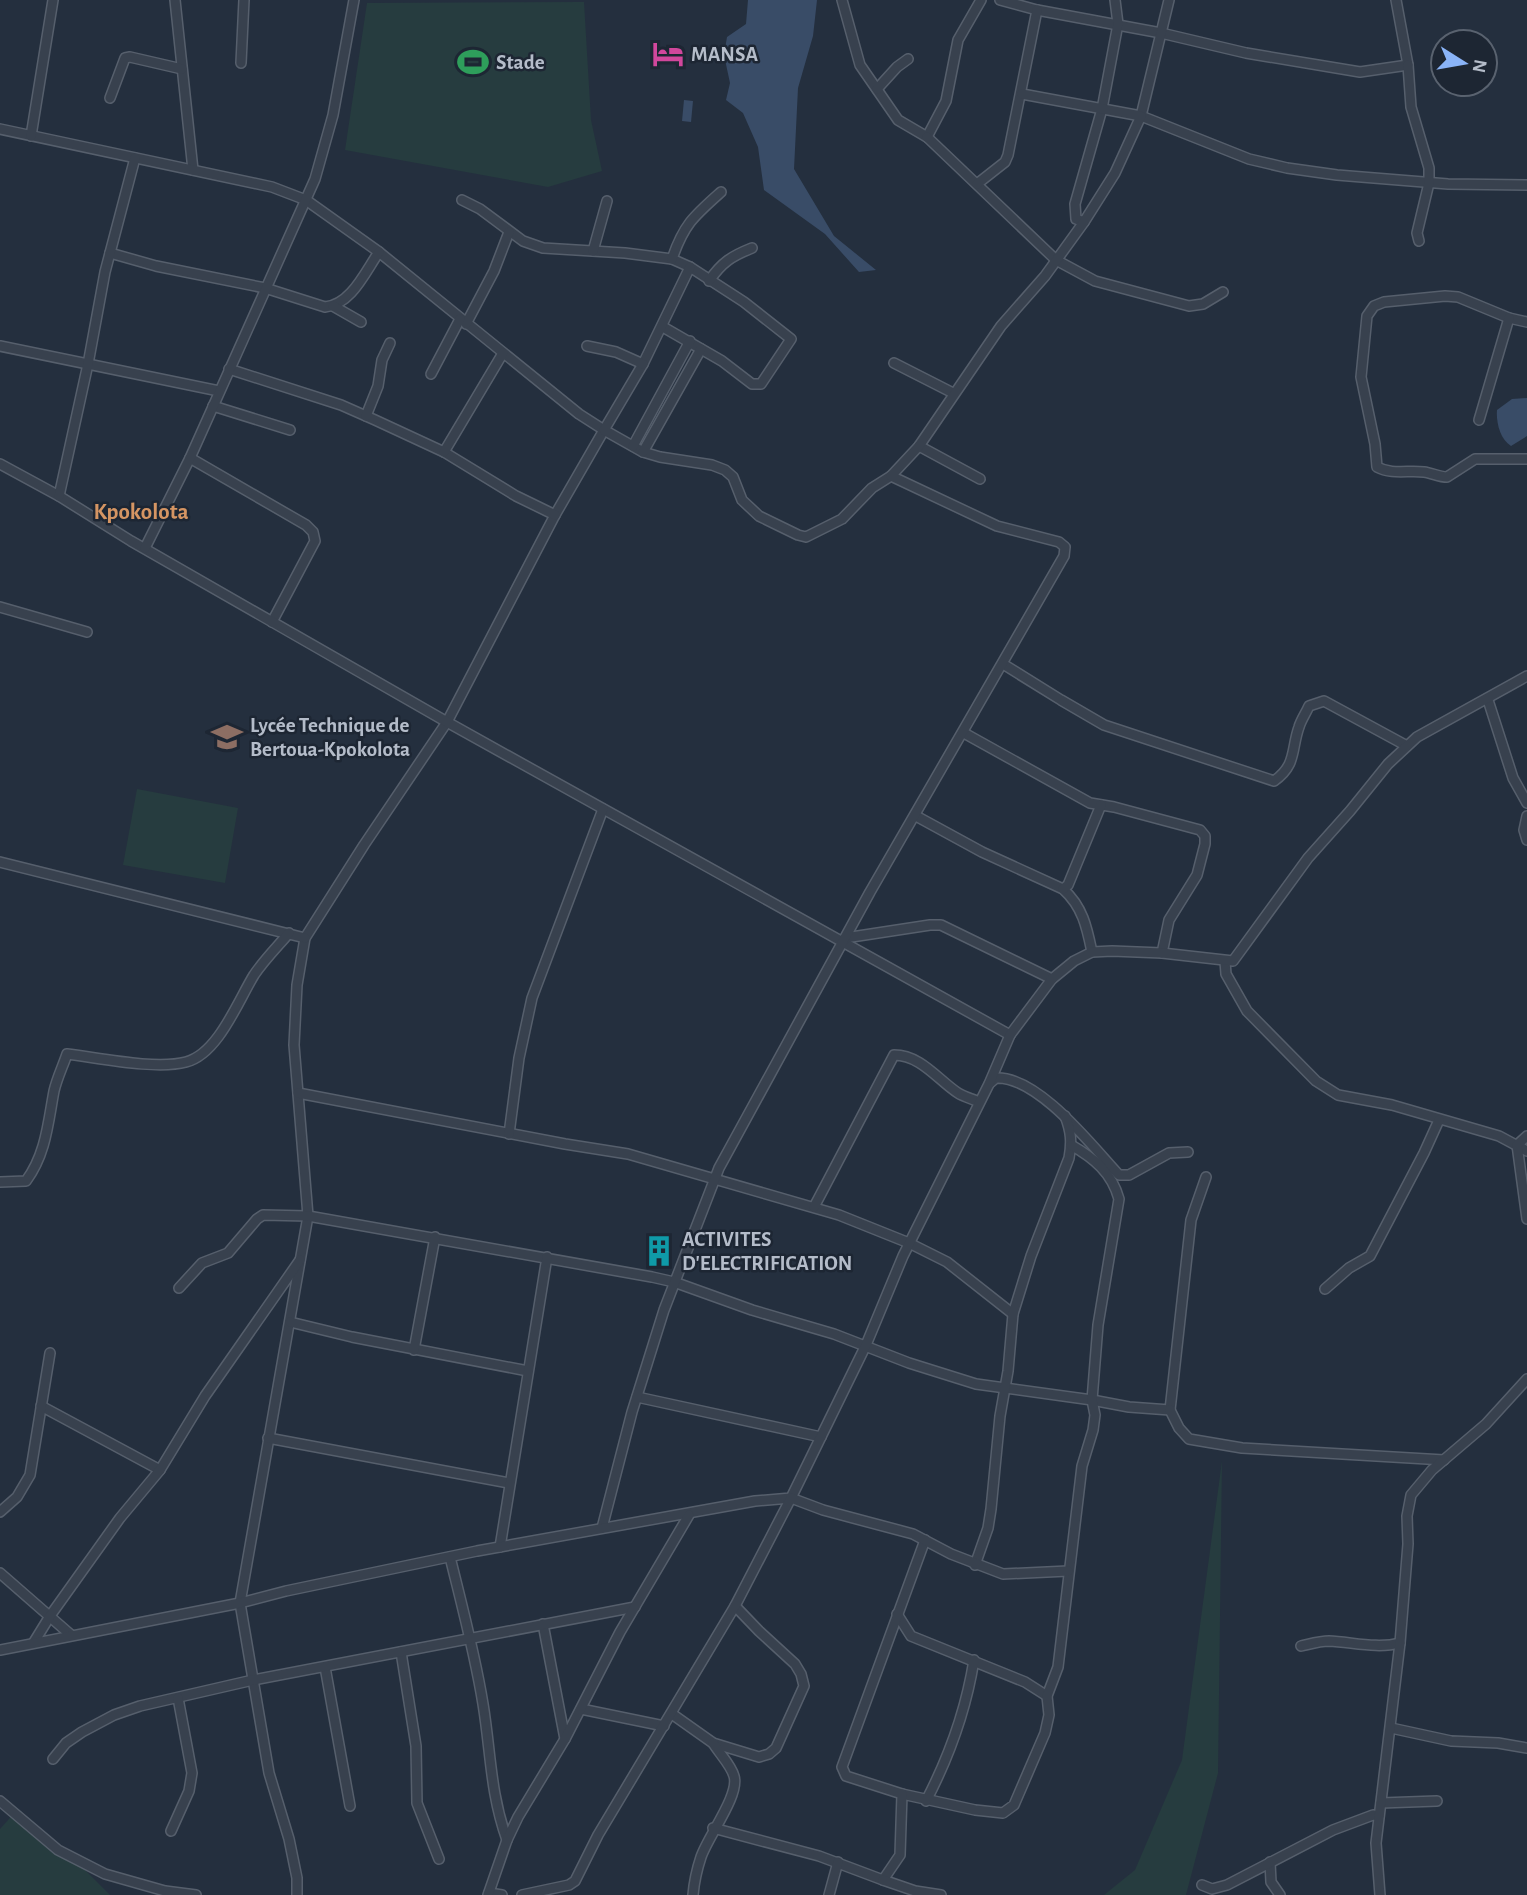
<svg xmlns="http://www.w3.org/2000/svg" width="1527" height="1895" font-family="'Alegreya Sans',sans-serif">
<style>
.green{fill:#263c3f}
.water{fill:#394c67}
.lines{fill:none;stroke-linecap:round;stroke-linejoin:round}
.street-casing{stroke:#565f6c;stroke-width:12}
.street{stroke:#38414e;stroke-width:9}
.labels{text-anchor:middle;stroke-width:5;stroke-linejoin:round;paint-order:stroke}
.poi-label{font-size:21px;font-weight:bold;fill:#b4bcc9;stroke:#1d2633;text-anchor:start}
.neighbourhood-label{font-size:23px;font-weight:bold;fill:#d59563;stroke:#1d2633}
</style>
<rect width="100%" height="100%" fill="#242f3e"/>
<g class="green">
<path d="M584 2 591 120 602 171 548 187 345 150 367 3Z"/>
<path d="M137 789 238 808 225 883 123 865Z"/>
<path d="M1222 1461 1218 1773 1186 1895H1104L1135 1870 1182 1760Z"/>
<path d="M17 1810 74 1859 110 1895H0V1829Z"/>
</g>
<g class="water">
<path d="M748 0H817L813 36 798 88 794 169 834 236 876 270 859 272 825 234 764 190 758 147 743 113 726 100 730 83 724 55 727 37 746 24Z"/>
<path d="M684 100 693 101 691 122 682 121Z"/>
<path d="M1527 398V436L1511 446C1500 439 1496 422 1497 410L1512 399Z"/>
</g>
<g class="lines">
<defs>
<g id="street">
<path d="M175 0 193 170"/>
<path d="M842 0 860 65 898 120 927 137 946 101 958 40 981 0"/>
<path d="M1000 0 1037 10 1161 33 1246 53 1360 72 1408 65 1396 0"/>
<path d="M1169 0 1141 116 1249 159 1287 168 1337 175 1448 184 1527 185"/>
<path d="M241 63 244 0"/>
<path d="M1408 65 1411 107 1429 168V183L1417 233 1419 241"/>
<path d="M877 89 897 67 908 59"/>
<path d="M110 98 125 58 130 57 182 69"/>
<path d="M0 129 272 187 306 200 379 252 579 414 604 430 555 515 447 722 364 845 305 938 297 985 294 1045 308 1216 240 1603 269 1773 289 1839 297 1878V1895"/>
<path d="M31 136 53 0"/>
<path d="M927 137 1056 260 1095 281 1189 306 1203 304 1223 292"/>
<path d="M977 184 1005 162 1008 155 1037 10"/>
<path d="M462 200 480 209 523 241 543 248 625 253 672 259 690 267 744 302 791 339 761 384H752L722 361 663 327"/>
<path d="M1084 222 1076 219 1075 204 1102 109 1118 24 1115 0"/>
<path d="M593 251 607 201"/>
<path d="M110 253 156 266 265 288 325 307C351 305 365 272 379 252"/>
<path d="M672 259C684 224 694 216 721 192"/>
<path d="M690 267 643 364 604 430 643 452 660 457 712 465 725 470 733 477 742 500 759 516 798 535 806 537 842 519 872 488 891 476"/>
<path d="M709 281C722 262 732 256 752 248"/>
<path d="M333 306 361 322"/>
<path d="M1527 322 1509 318 1458 297 1445 296 1384 302 1374 306 1367 316 1361 377 1375 444 1377 467C1392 475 1408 470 1424 472 1432 473 1439 477 1447 477L1475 459H1527"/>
<path d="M466 324 494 271 509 232"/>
<path d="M0 346 219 391"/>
<path d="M587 346 616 352 643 364"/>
<path d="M894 363 953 393"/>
<path d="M229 369 341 405 375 420 444 452 516 496 555 515"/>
<path d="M431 374 460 319"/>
<path d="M213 406 290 430"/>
<path d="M366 416 378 386 382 360 390 343"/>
<path d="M1479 420 1509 318"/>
<path d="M633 446 690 341"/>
<path d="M919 446 980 479"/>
<path d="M444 452 503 353"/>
<path d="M643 452 701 349"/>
<path d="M190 458 306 525 313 532 315 541 272 622"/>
<path d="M0 464 59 496 131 541 447 722 1010 1035"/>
<path d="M59 496 88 364 105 272 135 158"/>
<path d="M145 548 190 458 315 179 333 115 354 0"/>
<path d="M0 607 87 632"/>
<path d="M1003 664 1061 700 1104 725 1274 781C1297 765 1291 749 1299 727 1301 720 1306 713 1309 706L1324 701 1407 746"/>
<path d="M1488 700 1513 778 1527 803"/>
<path d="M964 733 1090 803 1114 807 1200 830 1205 836V844L1197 875 1169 920 1162 953"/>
<path d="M916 816 982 852 1063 889C1083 907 1087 928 1092 952"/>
<path d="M1527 816 1524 830 1527 840"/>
<path d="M0 862 305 938"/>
<path d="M1063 889 1068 885 1101 805"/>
<path d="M845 938 930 925H941L1052 979"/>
<path d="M1225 961 1226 974 1247 1011 1316 1081 1338 1095 1392 1105 1499 1136 1527 1151"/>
<path d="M990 1083 996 1078C1038 1076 1092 1146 1119 1175H1129L1169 1153 1188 1152"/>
<path d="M298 1093 565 1144 628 1154 839 1215 909 1243 947 1262 1013 1314"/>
<path d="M509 1134 519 1058 532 998 603 809"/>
<path d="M1527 1136 1517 1145 1527 1219"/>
<path d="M0 1182 26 1181C46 1154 48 1123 54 1091 57 1078 63 1066 67 1054 100 1058 156 1070 186 1062 218 1054 238 1001 254 975 264 960 278 946 289 933"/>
<path d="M814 1207 894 1055C921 1055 938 1080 958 1093 964 1097 973 1099 979 1102"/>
<path d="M179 1288 202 1263 228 1253 257 1219 263 1215 308 1216 652 1277 674 1282 752 1310 834 1334 909 1363 976 1384 1092 1400 1129 1407 1170 1410 1191 1220 1206 1177"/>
<path d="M1325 1289 1349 1268 1370 1256 1424 1153 1439 1120"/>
<path d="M290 1322 352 1337 528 1371"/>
<path d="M414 1350 435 1237"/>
<path d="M637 1397 821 1437"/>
<path d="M41 1406 160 1470"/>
<path d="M1170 1410 1179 1428 1189 1439 1242 1448 1444 1460"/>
<path d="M268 1438 509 1483"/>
<path d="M0 1512 17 1497 30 1475 50 1353"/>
<path d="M602 1528 632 1412 664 1310 719 1168 870 892 1064 556 1065 547 1059 542 997 526 891 476 919 446 1001 326 1045 276 1084 222 1115 173 1141 116 1022 94"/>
<path d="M500 1547 547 1257"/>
<path d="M450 1557C462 1606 475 1654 483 1704 491 1753 490 1792 507 1840"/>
<path d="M975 1565 988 1528 991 1509 1000 1416 1008 1371 1013 1314 1031 1256 1069 1158C1072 1142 1071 1131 1065 1116"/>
<path d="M0 1573 71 1635"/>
<path d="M897 1614 911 1636 1025 1682 1047 1696"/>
<path d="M543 1624 565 1739"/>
<path d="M34 1642 50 1616 120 1518 160 1470 205 1396 300 1260"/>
<path d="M1301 1646C1310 1644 1320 1641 1329 1641 1352 1642 1377 1649 1400 1643"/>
<path d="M0 1650 240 1603 286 1591 477 1551 755 1501 791 1498 866 1345 903 1256 989 1084 1010 1035 1052 979 1074 961 1092 952 1112 951 1162 953 1233 961 1308 858 1350 811 1388 764 1417 737 1527 676"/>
<path d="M401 1652 416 1746 417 1803 439 1859"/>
<path d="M325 1667 350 1806"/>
<path d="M581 1709 664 1726"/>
<path d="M672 1714 713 1743 759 1757 769 1754 776 1748 804 1686 801 1674 795 1664 759 1631 735 1606"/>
<path d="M1391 1728 1451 1741 1498 1743 1527 1748"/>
<path d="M53 1759 66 1743 82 1732 114 1715 140 1706 253 1680 635 1607"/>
<path d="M902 1794 975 1810 1003 1813 1014 1805 1045 1733 1049 1715 1047 1696 1058 1667 1082 1466 1093 1430 1095 1415 1092 1400 1098 1325 1119 1199C1112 1173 1094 1158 1071 1145"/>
<path d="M0 1801 58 1850 105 1874 165 1891 196 1895"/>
<path d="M926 1801C950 1755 966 1710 974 1660"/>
<path d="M1381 1803 1437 1801"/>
<path d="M713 1828 819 1856 883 1880 900 1855 902 1794 846 1776 842 1767 925 1540"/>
<path d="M171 1831 189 1791 192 1773 178 1698"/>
<path d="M1270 1862 1271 1882 1280 1895"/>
<path d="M883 1880 915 1891 941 1895"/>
<path d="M1202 1885 1212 1889 1227 1885 1333 1830 1373 1815 1379 1816"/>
<path d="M489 1893 502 1895"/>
<path d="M488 1895 507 1840 518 1817 565 1739 620 1632 689 1515"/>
<path d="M522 1895 569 1885 575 1881 598 1835 735 1606 791 1498 823 1510 913 1534 951 1554 1003 1574 1068 1571"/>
<path d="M693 1895C694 1883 697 1869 701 1857 708 1836 740 1795 734 1776 731 1765 719 1753 713 1743"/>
<path d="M829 1895 838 1862"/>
<path d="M1380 1895 1376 1843 1400 1643 1408 1544 1407 1516 1411 1495 1432 1470 1486 1424 1527 1379"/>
</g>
</defs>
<use href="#street" class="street-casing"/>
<use href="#street" class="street"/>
</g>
<defs>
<symbol id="hotel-bare" viewBox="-9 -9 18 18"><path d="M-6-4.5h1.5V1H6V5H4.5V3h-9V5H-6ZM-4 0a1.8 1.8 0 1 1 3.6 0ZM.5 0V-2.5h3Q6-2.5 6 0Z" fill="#d1479c" stroke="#1d2633" stroke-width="2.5" paint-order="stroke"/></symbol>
<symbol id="stadium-bare" viewBox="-9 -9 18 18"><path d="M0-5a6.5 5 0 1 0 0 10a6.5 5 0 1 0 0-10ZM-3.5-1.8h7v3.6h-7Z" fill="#2e9e5b" stroke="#1d2633" stroke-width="2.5" paint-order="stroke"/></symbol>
<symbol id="school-bare" viewBox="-9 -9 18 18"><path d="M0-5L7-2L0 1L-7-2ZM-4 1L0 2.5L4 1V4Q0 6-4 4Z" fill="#8d6e63" stroke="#1d2633" stroke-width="2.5" paint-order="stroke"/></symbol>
<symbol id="building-bare" viewBox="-9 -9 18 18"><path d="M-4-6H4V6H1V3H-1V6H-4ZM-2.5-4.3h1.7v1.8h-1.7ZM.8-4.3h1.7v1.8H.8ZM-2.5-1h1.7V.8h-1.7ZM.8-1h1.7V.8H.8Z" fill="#0f9aa8" stroke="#1d2633" stroke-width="2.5" paint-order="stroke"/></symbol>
</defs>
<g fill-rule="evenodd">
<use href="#hotel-bare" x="646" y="32" width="44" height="44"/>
<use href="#stadium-bare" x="451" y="40" width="44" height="44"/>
<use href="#school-bare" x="205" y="715" width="44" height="44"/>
<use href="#building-bare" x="637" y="1229" width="44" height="44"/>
</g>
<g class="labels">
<g class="poi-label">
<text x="691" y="61">MANSA</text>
<text x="496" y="69">Stade</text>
<text x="250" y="732">Lycée Technique de<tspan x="250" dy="24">Bertoua-Kpokolota</tspan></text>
<text x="682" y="1246">ACTIVITES<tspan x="682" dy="24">D'ELECTRIFICATION</tspan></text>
</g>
<g class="neighbourhood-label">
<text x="141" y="519">Kpokolota</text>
</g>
</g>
<g transform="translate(1464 63) rotate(101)"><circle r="33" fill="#1d2633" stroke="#59626f" stroke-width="2"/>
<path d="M0-5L12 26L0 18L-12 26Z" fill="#8ab4f8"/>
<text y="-10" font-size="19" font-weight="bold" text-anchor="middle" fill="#b4bcc9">N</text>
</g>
</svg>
